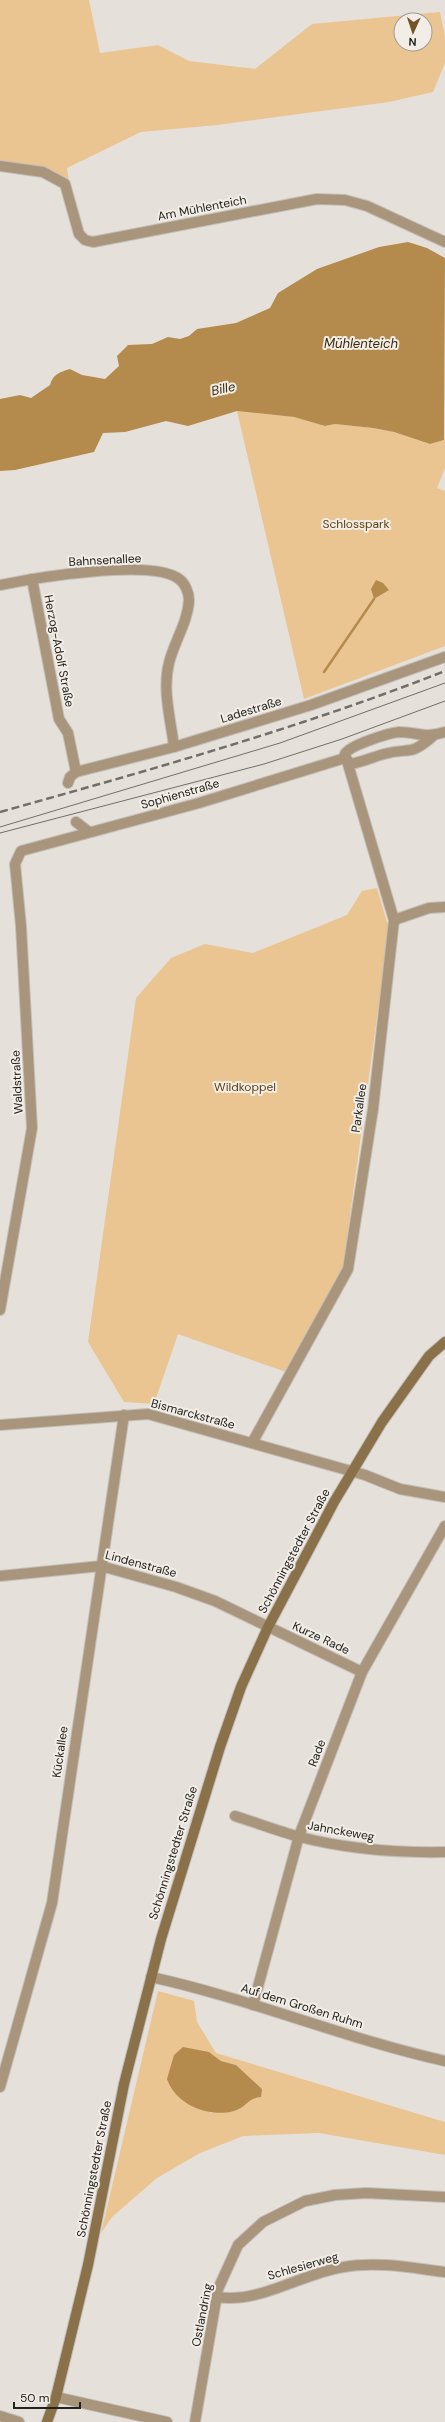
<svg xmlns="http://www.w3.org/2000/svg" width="445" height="2422" font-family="'DM Sans',sans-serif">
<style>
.green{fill:#eac591;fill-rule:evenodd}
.water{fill:#b48b4d}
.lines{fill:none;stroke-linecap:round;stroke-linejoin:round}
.stream{stroke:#b48b4d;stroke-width:2.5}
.street-casing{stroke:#c2beb8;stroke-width:12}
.secondary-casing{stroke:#c2beb8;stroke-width:12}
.street{stroke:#a8957c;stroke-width:10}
.secondary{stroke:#8b714a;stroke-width:10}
.tram{stroke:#726f6b;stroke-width:1}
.rail{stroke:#726f6b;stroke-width:2.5;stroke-dasharray:8 4;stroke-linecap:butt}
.labels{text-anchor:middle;stroke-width:4;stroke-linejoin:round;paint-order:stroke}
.street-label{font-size:12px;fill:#23221f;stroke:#f2ede6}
.park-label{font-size:12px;fill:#5b3e0c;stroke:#f2ede6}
.water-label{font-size:13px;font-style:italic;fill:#3c2a0e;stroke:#f2ede6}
</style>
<rect width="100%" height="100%" fill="#e5e0d9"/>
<g class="green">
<path d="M0 0H89L100 53 158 45 189 61 255 69 312 24 440 12 445 37V63L433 92 389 102 217 125 141 132 67 168 69 183 0 163ZM401 20H425V44H401Z"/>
<path d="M237 411 294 417 325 426 335 424 373 428 394 432 430 444 444 440 445 437V468L437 488 445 491V646L304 699Z"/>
<path d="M377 888 389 929 343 1267 286 1372 178 1334 154 1404 124 1402 88 1342 136 998 171 958 205 944 253 953 347 915 362 891Z"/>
<path d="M158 1991 194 2001 197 2022 216 2053 445 2122V2155L319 2133 243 2136 200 2153 157 2178 112 2217 101 2233ZM209 2052 221 2061 236 2065 262 2089 238 2110 210 2113Z"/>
</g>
<g class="water">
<path d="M408 242 427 248 445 258 444 440 430 444 394 432 373 428 335 424 325 426 294 417 237 411 188 426 166 421 125 432 103 433 94 452 15 470 0 471V399L20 395 31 398 50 385C53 374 60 372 70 369L82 375 105 379 119 366 117 356 128 345 152 344 168 337 180 339 189 336 197 329 236 323 270 308 278 293 317 269 379 247Z"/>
<path d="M376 580 383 583 389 590 374 599 371 589Z"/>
<path d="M183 2047 209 2052 221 2061 236 2065 262 2089 261 2097C248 2098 247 2106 237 2110 212 2119 176 2106 167 2079L174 2055Z"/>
</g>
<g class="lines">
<path class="stream" d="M324 672 374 599"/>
<defs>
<g id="street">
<path d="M0 166 43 172 65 184 79 234 85 240 93 242 317 199 345 200 367 206 445 242"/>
<path d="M32 579 59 719 68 733 76 772"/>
<path d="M0 585C35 578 152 558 179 579 185 583 189 593 189 600 188 622 174 642 169 663 162 690 171 721 174 747"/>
<path d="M345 758 351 764C362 762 373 757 384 754 409 747 409 757 432 737"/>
<path d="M68 783 70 777 76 772 174 747 311 705 445 657"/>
<path d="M76 822 89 832"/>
<path d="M394 920 429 908 445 907"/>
<path d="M0 1310 32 1128 21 926 15 864 21 851 199 803 345 758"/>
<path d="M0 1425 148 1414 365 1475 400 1489 445 1497"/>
<path d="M252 1443 348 1269 373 1109 394 920 345 754C350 745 389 733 399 732 418 732 425 739 445 732"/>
<path d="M0 1576 101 1566 176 1587 215 1601 362 1672"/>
<path d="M235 1816C257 1823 278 1831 300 1837 347 1849 396 1853 445 1852"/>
<path d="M151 1977C251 1999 346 2039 445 2061"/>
<path d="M253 2005 299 1836 362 1672 445 1526"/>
<path d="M0 2087 52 1903 124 1415"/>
<path d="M217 2297C260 2304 302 2273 344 2267 377 2261 412 2268 445 2272"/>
<path d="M56 2397 167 2422"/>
<path d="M0 2416 19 2422"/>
<path d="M195 2422 218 2289 238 2245 263 2222 305 2201 335 2195 366 2193 445 2197"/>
</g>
<path id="secondary" d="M47 2422 56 2397 88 2265 124 2084 161 1939 220 1747 241 1687 268 1627 334 1502 382 1422 429 1356 445 1342"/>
</defs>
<use href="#street" class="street-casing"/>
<use href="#secondary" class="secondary-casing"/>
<use href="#street" class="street"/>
<use href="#secondary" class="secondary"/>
<g class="tram">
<path d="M0 827 280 743 445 683"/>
<path d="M0 833 264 764 342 739 445 701"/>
</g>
<path class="rail" d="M0 812C150 770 300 728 445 671"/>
</g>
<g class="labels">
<g class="street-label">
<text transform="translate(202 208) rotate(-11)" y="4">Am Mühlenteich</text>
<text transform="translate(105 560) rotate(-3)" y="4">Bahnsenallee</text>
<text transform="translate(59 651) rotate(79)" y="4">Herzog-Adolf Straße</text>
<text transform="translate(251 710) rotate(-17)" y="4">Ladestraße</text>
<text transform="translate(180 794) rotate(-16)" y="4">Sophienstraße</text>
<text transform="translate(17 1082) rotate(-93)" y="4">Waldstraße</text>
<text transform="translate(359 1108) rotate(-82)" y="4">Parkallee</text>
<text transform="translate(193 1414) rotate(15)" y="4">Bismarckstraße</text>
<text transform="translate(294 1551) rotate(-62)" y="4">Schönningstedter Straße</text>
<text transform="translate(141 1564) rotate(15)" y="4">Lindenstraße</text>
<text transform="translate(321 1638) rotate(25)" y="4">Kurze Rade</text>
<text transform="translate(60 1752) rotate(-82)" y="4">Kückallee</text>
<text transform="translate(317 1753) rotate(-69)" y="4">Rade</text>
<text transform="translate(341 1831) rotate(10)" y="4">Jahnckeweg</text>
<text transform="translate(173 1853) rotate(-73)" y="4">Schönningstedter Straße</text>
<text transform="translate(302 2006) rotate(17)" y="4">Auf dem Großen Ruhm</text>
<text transform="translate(94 2169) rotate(-79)" y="4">Schönningstedter Straße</text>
<text transform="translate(303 2266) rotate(-16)" y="4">Schlesierweg</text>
<text transform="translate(202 2315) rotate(-79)" y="4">Ostlandring</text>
</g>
<g class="park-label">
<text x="356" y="528">Schlosspark</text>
<text x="245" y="1091">Wildkoppel</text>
</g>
<g class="water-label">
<text x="361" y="348">Mühlenteich</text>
<text transform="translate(223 388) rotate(-12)" y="5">Bille</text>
</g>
</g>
<g transform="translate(413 32) rotate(183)"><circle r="19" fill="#f2ede6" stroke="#9f9c96"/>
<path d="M0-3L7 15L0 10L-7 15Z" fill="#715428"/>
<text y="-6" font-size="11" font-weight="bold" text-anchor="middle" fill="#23221f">N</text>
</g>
<path d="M14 2402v6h66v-6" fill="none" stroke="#23221f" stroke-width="2"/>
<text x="20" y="2402" font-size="12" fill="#23221f" stroke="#f2ede6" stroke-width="3" paint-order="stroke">50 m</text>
</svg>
